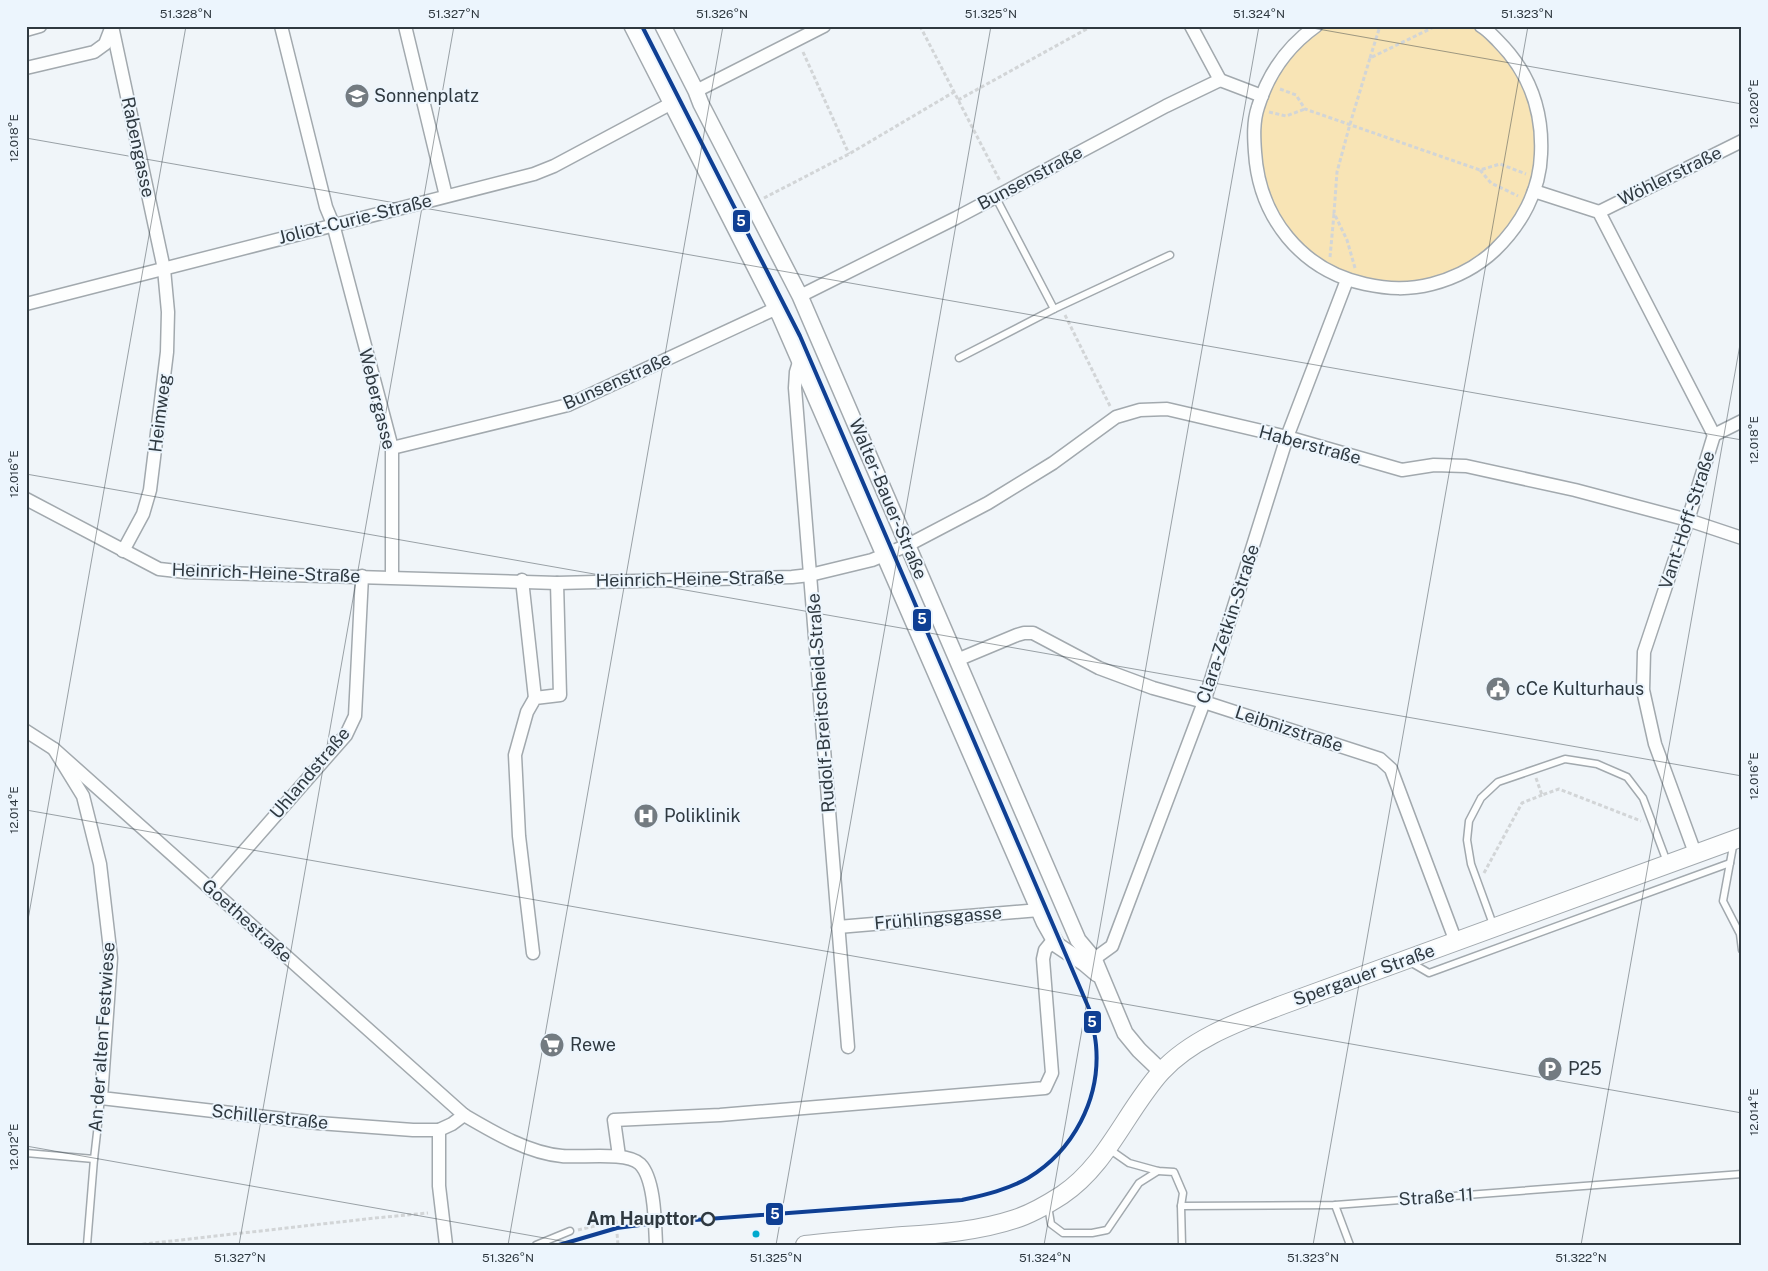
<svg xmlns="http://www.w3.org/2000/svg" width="1768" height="1271" font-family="'Public Sans',sans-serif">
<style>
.green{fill:#f8e4b5}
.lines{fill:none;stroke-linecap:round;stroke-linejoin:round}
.service-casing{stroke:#a2a9ae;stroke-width:9}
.minor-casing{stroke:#a2a9ae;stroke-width:15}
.tertiary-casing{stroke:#a2a9ae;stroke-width:18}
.secondary-casing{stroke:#a2a9ae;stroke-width:20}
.path{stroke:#d2d5d7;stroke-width:3;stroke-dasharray:4 2.5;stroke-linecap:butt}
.service{stroke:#fdfefe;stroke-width:6}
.minor{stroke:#fdfefe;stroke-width:12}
.tertiary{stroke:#fdfefe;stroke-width:15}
.secondary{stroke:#fdfefe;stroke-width:18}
.tram-1-casing{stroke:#ecf5fd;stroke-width:8}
.tram-1{stroke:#0f3f93;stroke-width:4}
.ticks{fill:none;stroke:#2f3940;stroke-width:1;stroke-opacity:0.45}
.stop-dot{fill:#ecf5fd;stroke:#2f3940;stroke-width:2.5}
.bus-dot{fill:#00a9ce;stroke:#ecf5fd;stroke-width:2}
.labels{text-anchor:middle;stroke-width:4;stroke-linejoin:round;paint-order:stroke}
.poi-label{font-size:18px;fill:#2f3940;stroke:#ecf5fd;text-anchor:start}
.street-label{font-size:18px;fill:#2f3940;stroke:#ecf5fd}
.stop-label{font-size:18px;font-weight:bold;fill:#2f3940;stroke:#ecf5fd;text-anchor:end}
.line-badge{stroke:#ecf5fd;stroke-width:2}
.badge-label{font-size:14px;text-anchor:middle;font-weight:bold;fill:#fff}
.neatline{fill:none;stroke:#2f3940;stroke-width:2}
.ticks-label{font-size:12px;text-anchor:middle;fill:#2f3940}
</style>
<rect width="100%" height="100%" fill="#f0f5f9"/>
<path class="green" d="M1316 26H1481L1526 78 1541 160 1508 238 1451 279 1388 289 1329 270 1273 217 1253 135 1266 84Z"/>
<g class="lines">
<defs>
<g id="service">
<path d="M1054 309 1170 255"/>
<path d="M959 358 1054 309 995 196"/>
<path d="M1734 841 1723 901 1740 934 1742 950"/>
<path d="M1494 927 1471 864 1467 840 1469 821 1481 798 1498 782 1565 759 1597 764 1627 777 1643 798 1667 862"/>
<path d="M1410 962 1429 973 1730 863"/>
<path d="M1109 1149 1129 1163 1158 1171 1174 1172 1183 1193 1181 1206 1335 1205 1742 1174"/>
<path d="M26 1153 94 1159"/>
<path d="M1335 1205 1350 1245"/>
<path d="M1048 1206 1051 1224 1063 1233H1092L1107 1230 1139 1183 1158 1171"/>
<path d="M1181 1206 1182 1245"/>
<path d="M87 1245 94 1159 101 1098"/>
<path d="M536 1245 570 1231"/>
</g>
<g id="minor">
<path d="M112 26 164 269 168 312 167 352 150 490 143 514 123 551"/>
<path d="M281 26 326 207 333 224 392 448V577"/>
<path d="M405 26 446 196"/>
<path d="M1191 26 1220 80"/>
<path d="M1316 26C1288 46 1268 74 1258 107 1253 122 1254 138 1255 152 1259 217 1301 270 1365 284 1389 289 1408 290 1432 284 1455 278 1477 267 1495 250 1521 225 1540 191 1541 154 1543 111 1529 72 1498 41 1493 36 1488 30 1481 26"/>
<path d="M26 30 40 26"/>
<path d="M26 68 94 52 105 44 112 26"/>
<path d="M696 91 824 26"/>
<path d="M1534 191 1599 212 1714 435 1688 520 1644 652 1643 690 1655 744 1695 853"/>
<path d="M1599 212 1742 141"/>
<path d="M800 296 956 218 1166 106 1220 80 1262 96"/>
<path d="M26 304 534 174 554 166 672 103"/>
<path d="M800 359 796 372 795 388 848 1047"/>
<path d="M1714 435 1742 421"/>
<path d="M392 448 568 405 777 308"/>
<path d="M26 499 159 569 186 572 557 583 792 577 810 575 872 560 908 545 988 503 1053 463 1116 417 1140 410 1167 409 1287 437 1402 470 1434 465 1466 466 1575 490 1688 520 1742 538"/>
<path d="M522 580 535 698"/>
<path d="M957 660 1017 635 1024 633H1033L1099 668 1153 688 1204 702 1380 759 1391 769 1456 942"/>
<path d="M26 731 54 749 464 1115"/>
<path d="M54 749 83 796 100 864 111 958 101 1098 318 1123 413 1130H439"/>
<path d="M211 889 346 735 355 716 362 576"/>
<path d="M838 927 1039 910"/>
<path d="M533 953 519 836 515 755 527 712 535 698 560 695 557 583"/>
<path d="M1094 959 1112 946 1204 702 1287 437 1347 280"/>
<path d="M619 1156 614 1120 720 1115 1045 1088 1052 1073 1043 959 1045 950 1054 939"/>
<path d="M446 1245 439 1186V1130L452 1124 464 1115C493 1132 528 1153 562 1156 580 1158 627 1151 640 1164 655 1179 655 1224 656 1245"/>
</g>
<g id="tertiary">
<path d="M632 26 780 316 1044 922 1057 945 1084 963 1097 974"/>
<path d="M663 26 696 91 701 104 800 296 1078 940 1094 959 1125 1033 1139 1050 1162 1072"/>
</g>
<path id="secondary" d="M805 1245C838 1241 871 1239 903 1236 940 1234 979 1231 1015 1219 1031 1214 1048 1204 1062 1195 1107 1165 1126 1111 1161 1072 1192 1038 1241 1021 1282 1005L1742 837"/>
</defs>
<use href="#service" class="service-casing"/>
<use href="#minor" class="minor-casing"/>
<use href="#tertiary" class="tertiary-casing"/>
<use href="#secondary" class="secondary-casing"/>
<g class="path">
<path d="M920 26 1000 181"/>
<path d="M803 52 849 154"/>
<path d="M1370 58 1380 26"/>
<path d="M1280 89 1296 95 1305 109 1480 170 1500 164 1526 174"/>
<path d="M958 100 1092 26"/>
<path d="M1269 112 1286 116 1305 109"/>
<path d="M1480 170 1491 183 1518 196"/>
<path d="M764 198 849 154 954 92"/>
<path d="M1330 257 1334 214"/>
<path d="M1355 268 1347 240 1334 213 1337 172 1350 124 1370 58 1436 26"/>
<path d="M1065 315 1110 406"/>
<path d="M1536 778 1542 795 1559 789 1641 821"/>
<path d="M1484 873 1522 803 1542 795"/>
<path d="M578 1230 616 1221 618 1245"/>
<path d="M136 1245 375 1218 428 1213"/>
</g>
<use href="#service" class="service"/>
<use href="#minor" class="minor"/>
<use href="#tertiary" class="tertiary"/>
<use href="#secondary" class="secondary"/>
<defs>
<path id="tram-1" d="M559 1245 617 1228 655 1223 962 1200C984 1195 1007 1190 1028 1178 1073 1151 1101 1099 1096 1045 1095 1034 1092 1022 1090 1011L800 336 642 26"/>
</defs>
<use href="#tram-1" class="tram-1-casing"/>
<use href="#tram-1" class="tram-1"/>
</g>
<path class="ticks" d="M1301 26 1742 104M26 138 1742 440M26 474 1742 776M26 810 1742 1113M26 931 186 26M26 1146 584 1245M239 1245 454 26M508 1245 723 26M776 1245 991 26M1044 1245 1259 26M1313 1245 1528 26M1581 1245 1742 333"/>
<defs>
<symbol id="school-disc" viewBox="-11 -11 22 22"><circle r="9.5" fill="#737b81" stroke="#ecf5fd"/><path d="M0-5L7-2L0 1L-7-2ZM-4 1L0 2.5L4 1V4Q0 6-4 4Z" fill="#fff"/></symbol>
<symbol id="civic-disc" viewBox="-11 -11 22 22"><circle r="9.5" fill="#737b81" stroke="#ecf5fd"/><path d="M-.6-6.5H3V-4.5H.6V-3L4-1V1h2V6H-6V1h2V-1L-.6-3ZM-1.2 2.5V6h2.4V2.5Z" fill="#fff"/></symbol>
<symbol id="hospital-disc" viewBox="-11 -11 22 22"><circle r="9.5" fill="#737b81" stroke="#ecf5fd"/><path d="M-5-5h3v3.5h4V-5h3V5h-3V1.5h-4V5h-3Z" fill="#fff"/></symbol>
<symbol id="supermarket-disc" viewBox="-11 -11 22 22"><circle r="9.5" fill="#737b81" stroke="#ecf5fd"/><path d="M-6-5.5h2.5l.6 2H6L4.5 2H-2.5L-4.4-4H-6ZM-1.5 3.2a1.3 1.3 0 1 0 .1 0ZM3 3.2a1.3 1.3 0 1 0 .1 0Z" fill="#fff"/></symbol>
<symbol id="parking-disc" viewBox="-11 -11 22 22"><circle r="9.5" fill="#737b81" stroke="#ecf5fd"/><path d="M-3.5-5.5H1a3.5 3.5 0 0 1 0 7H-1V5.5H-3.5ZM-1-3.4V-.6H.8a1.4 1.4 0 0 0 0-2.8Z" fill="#fff"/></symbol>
</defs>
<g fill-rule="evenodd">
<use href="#school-disc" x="343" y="82" width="28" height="28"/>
<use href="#civic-disc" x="1484" y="675" width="28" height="28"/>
<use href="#hospital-disc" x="632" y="802" width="28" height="28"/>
<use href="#supermarket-disc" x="538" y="1031" width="28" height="28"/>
<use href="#parking-disc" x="1536" y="1055" width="28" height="28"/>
</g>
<circle class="stop-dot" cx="708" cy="1219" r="6"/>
<circle class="bus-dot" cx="756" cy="1234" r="4.5"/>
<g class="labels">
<g class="poi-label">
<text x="374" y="102">Sonnenplatz</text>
<text x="1516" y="695">cCe Kulturhaus</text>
<text x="664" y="822">Poliklinik</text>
<text x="570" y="1051">Rewe</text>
<text x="1568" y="1075">P25</text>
</g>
<g class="street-label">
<text transform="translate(138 147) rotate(78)" y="6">Rabengasse</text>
<text transform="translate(1670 176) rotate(-26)" y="6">Wöhlerstraße</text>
<text transform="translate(1030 178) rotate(-28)" y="6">Bunsenstraße</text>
<text transform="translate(355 219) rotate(-14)" y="6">Joliot-Curie-Straße</text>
<text transform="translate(617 381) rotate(-24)" y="6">Bunsenstraße</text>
<text transform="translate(377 399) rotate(76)" y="6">Webergasse</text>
<text transform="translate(160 413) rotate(-83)" y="6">Heimweg</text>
<text transform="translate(1310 445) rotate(15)" y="6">Haberstraße</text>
<text transform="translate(888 499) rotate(67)" y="6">Walter-Bauer-Straße</text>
<text transform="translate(1687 520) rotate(-72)" y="6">Vant-Hoff-Straße</text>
<text transform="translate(266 573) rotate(2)" y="6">Heinrich-Heine-Straße</text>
<text transform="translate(690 579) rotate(-1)" y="6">Heinrich-Heine-Straße</text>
<text transform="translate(1228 624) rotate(-72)" y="6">Clara-Zetkin-Straße</text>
<text transform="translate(821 703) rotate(-94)" y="6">Rudolf-Breitscheid-Straße</text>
<text transform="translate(1289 729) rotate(18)" y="6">Leibnizstraße</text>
<text transform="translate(310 773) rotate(-50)" y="6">Uhlandstraße</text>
<text transform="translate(938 918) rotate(-5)" y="6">Frühlingsgasse</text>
<text transform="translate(247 921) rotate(42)" y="6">Goethestraße</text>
<text transform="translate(1364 975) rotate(-20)" y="6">Spergauer Straße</text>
<text transform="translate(102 1037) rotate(-86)" y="6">An der alten Festwiese</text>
<text transform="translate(270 1117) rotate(6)" y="6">Schillerstraße</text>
<text transform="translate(1436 1197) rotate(-4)" y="6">Straße 11</text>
</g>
<g class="stop-label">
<text x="697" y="1225">Am Haupttor</text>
</g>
</g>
<g class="line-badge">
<rect x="732" y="209" width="19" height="24" rx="5" fill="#0f3f93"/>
<rect x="912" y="608" width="20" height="24" rx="5" fill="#0f3f93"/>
<rect x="1083" y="1010" width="19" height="24" rx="5" fill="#0f3f93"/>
<rect x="765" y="1202" width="19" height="24" rx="5" fill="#0f3f93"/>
</g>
<g class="badge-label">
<text x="741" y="226">5</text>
<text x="922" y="624">5</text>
<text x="1092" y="1027">5</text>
<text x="775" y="1219">5</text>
</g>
<rect width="1768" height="1271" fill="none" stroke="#ecf5fd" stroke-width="55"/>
<rect x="28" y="28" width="1712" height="1216" class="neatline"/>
<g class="ticks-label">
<text x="186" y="18">51.328°N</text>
<text x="454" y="18">51.327°N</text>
<text x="722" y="18">51.326°N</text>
<text x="991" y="18">51.325°N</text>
<text x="1259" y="18">51.324°N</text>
<text x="1527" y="18">51.323°N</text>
<text transform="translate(1754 104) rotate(-90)" y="4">12.020°E</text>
<text transform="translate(14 138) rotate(-90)" y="4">12.018°E</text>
<text transform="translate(1754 440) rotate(-90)" y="4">12.018°E</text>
<text transform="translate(14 474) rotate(-90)" y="4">12.016°E</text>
<text transform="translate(1754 776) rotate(-90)" y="4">12.016°E</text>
<text transform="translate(14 810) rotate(-90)" y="4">12.014°E</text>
<text transform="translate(1754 1112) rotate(-90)" y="4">12.014°E</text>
<text transform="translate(14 1147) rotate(-90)" y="4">12.012°E</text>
<text x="240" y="1262">51.327°N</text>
<text x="508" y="1262">51.326°N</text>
<text x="776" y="1262">51.325°N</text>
<text x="1045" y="1262">51.324°N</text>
<text x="1313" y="1262">51.323°N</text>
<text x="1581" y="1262">51.322°N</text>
</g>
</svg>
